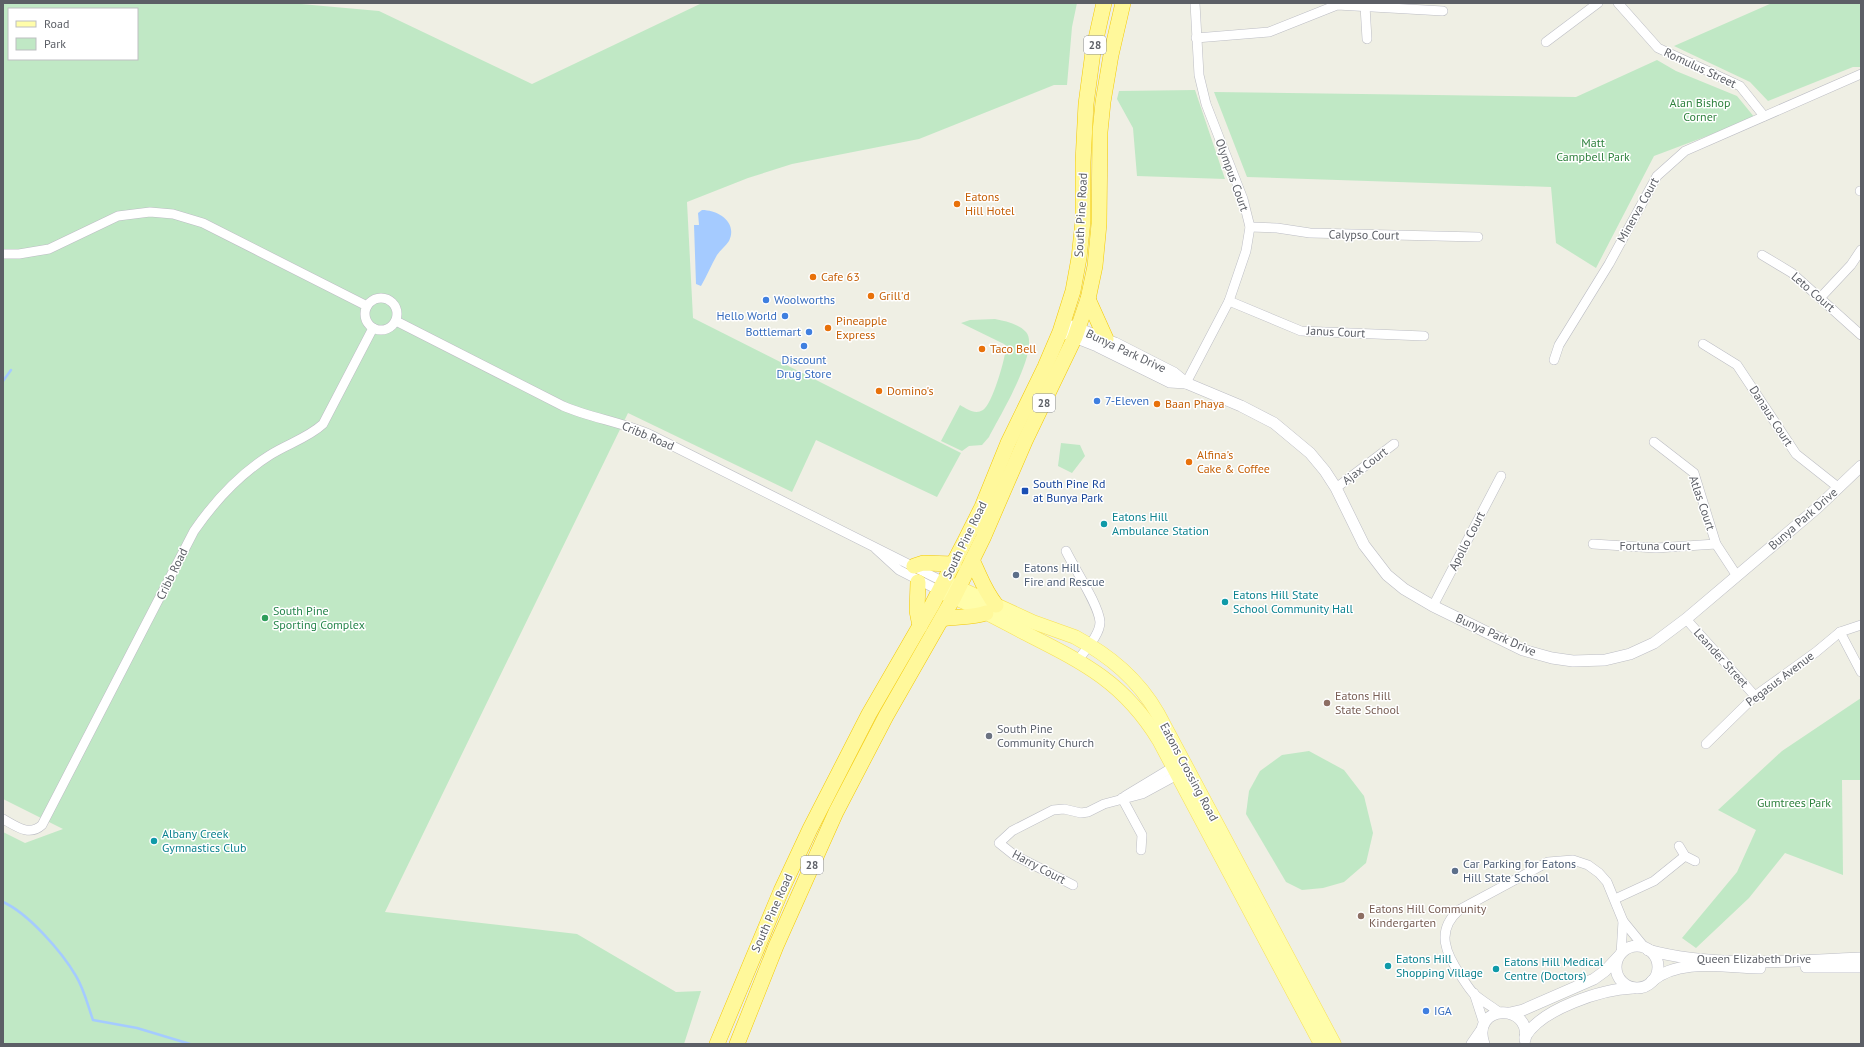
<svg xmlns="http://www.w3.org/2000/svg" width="1864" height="1047" font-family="'PT Sans',sans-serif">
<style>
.green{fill:#c0e8c5;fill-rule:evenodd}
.water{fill:#a5cbff}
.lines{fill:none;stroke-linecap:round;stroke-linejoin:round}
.stream{stroke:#a5cbff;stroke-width:2.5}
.minor-casing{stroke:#bcbdc4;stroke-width:10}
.tertiary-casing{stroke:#bcbdc4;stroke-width:12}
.primary-casing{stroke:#f8e055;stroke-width:15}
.trunk-casing{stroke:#f4c900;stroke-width:16}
.minor{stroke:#fff;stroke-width:9}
.tertiary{stroke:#fff;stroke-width:11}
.primary{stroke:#fffdaa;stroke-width:14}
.trunk{stroke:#fff89b;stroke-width:15}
.food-dot{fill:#e8710a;stroke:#fff;stroke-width:1.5}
.shop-dot{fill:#3f7fe0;stroke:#fff;stroke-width:1.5}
.transit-dot{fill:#1a4fb4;stroke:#fff;stroke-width:1.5}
.culture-dot{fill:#0f9aa8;stroke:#fff;stroke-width:1.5}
.service-dot{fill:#5c6f8a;stroke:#fff;stroke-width:1.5}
.leisure-dot{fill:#2e9e5b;stroke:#fff;stroke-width:1.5}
.education-dot{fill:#8d6e63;stroke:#fff;stroke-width:1.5}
.worship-dot{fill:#6b7280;stroke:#fff;stroke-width:1.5}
.labels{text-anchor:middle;stroke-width:3;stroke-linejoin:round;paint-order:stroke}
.shield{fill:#fff;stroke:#8d8f94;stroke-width:1}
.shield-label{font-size:11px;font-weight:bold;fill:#5c5f66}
.street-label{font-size:12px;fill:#5c5f66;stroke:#fff}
.park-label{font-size:12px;fill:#30823f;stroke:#fff}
.food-label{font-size:12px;fill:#c56008;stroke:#fff;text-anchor:start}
.shop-label{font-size:12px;fill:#366cbe;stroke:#fff;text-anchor:start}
.transit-label{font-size:12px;fill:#164399;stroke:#fff;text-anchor:start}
.culture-label{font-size:12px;fill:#0d838f;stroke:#fff;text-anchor:start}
.service-label{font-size:12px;fill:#4e5e75;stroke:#fff;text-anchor:start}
.leisure-label{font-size:12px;fill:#27864d;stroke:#fff;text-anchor:start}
.education-label{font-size:12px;fill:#785e54;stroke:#fff;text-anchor:start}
.worship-label{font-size:12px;fill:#5b616d;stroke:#fff;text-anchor:start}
</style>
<rect width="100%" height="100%" fill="#efefe4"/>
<g class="green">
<path d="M3 3H290L379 11 532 84 702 3H1077L1072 27 1067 85H1054L919 139 792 164 748 178 687 202 693 318 961 453 937 497 816 440 792 492 628 413 385 912 577 934 676 992 701 991 684 1044H3V832L25 843 63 829 3 799ZM9 9H137V59H9Z"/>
<path d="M1772 3H1861V67H1853L1768 101 1750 82 1674 46Z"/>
<path d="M1657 60 1676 71 1737 96 1755 118 1654 156 1596 268 1556 243 1551 187 1247 177 1214 92 1576 97Z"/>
<path d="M1195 90 1225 179 1137 176 1133 128 1117 99 1119 91Z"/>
<path d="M995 319C1005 321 1019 324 1026 332 1041 349 998 419 989 437L982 445 969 446 962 451 941 441 960 405C967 409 975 415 983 410 992 405 1006 357 1006 346L1004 344 961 323 970 320Z"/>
<path d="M1061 443 1080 445 1085 456 1072 473 1058 466Z"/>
<path d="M1861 698V780H1842L1843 875 1785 853 1749 898 1696 948 1682 938 1737 872 1756 830 1718 810 1782 751Z"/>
<path d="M1309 751 1344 770 1364 796 1373 833 1366 863 1344 882 1323 888 1302 890 1286 882 1246 814 1249 791 1260 771 1282 755Z"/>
</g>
<path class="water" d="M702 210C718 210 738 222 729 241 726 246 720 250 717 255 711 265 707 276 701 286L696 284 694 225H699L698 213Z"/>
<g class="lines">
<g class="stream">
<path d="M3 381 11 370"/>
<path d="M3 902C28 913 62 952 76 976 84 989 88 1006 93 1020L137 1028 190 1044"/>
</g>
<defs>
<g id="minor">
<path d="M1618 3 1658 48 1740 86 1764 116"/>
<path d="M1365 6 1367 39"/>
<path d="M1196 38 1269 32 1337 5 1443 11"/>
<path d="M1546 42 1598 3"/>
<path d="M1860 191H1861"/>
<path d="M1250 227 1277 228 1310 233 1478 237"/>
<path d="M3 254H19L49 249 118 216 150 212 173 214 203 223 367 306"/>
<path d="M1762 255 1792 273 1861 335"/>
<path d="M1821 297 1851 265 1861 250"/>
<circle cx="381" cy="314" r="16"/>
<path d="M1229 301 1301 331 1424 336"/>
<path d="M396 321 563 406C591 418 622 422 651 435L944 582"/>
<path d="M1703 344 1737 365 1796 454 1839 488"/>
<path d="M1554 360 1559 345 1609 264 1657 176 1685 151 1861 74"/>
<path d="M1186 383 1229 301 1246 251 1250 227 1243 199 1206 104 1199 75 1195 3"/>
<path d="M1654 442 1694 473 1716 544 1737 576"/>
<path d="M1336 488 1394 444"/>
<path d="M1593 544 1656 548 1716 544"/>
<path d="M876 549 899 570 940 591"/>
<path d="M1066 551C1074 568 1099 605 1100 622 1100 635 1085 650 1078 660"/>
<path d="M1433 606 1501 476"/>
<path d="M1686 619 1755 696"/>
<path d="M1840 632 1861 672"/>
<path d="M1706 744 1755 696 1816 652 1840 632 1861 625"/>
<path d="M1125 796 1173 767"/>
<path d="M1122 798 1142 835 1141 850"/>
<path d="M3 819C16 826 29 837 42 825L194 531C214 502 240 474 270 455 287 444 308 438 323 424L373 328"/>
<path d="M1679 846 1685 856 1695 861"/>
<path d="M1073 885 1014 855 999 843 1012 831 1053 810 1064 809 1081 813 1088 812 1104 804 1142 794 1177 775"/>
<path d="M1615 899 1654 881 1685 856"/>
<path d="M1621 954 1623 921"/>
<path d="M1474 993 1484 1024"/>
<path d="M1499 1012C1491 1006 1482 1001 1474 994 1469 989 1465 982 1461 976 1446 954 1435 931 1459 910L1548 862 1573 860 1588 865 1599 873 1607 882 1623 921 1645 948"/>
</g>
<g id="tertiary">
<path d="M1072 326 1115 343 1174 373 1186 383 1241 406 1274 423 1310 453 1325 471 1336 488 1364 545 1387 575 1404 589 1433 606 1523 650 1552 658 1573 661 1605 660 1630 654 1654 643 1686 619 1817 508 1861 466"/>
<path d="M1069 335 1097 346 1170 382 1186 383"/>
<circle cx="1637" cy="967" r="21"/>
<path d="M1648 950C1714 968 1793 961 1861 958"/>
<path d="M1806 967H1861"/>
<path d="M1652 981C1680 957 1727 968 1760 968"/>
<path d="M1510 1013 1523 1010 1594 979 1605 971 1618 957"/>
<path d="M1525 1037C1541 1009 1602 989 1633 988"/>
<path d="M1472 1044 1481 1031"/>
<path d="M1484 1044C1470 1004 1532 1002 1525 1040"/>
</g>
<g id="primary">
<path d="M948 583 1033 622 1075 637C1110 656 1138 679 1158 714L1334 1044"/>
<path d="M944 593C971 604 997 618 1023 632 1082 662 1123 681 1159 740L1321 1044"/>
</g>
<g id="trunk">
<path d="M1088 299 1106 339"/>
<path d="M972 560C981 578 983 588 996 605"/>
<path d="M914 566 923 563 954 564"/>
<path d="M918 582 917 611 920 626"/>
<path d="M942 619C957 616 972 618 986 613"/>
<path d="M717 1044 781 891 810 829 869 714 932 605 965 541 982 507 1008 443 1045 367 1060 332 1073 291 1079 258 1083 221V162L1086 104 1093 52 1104 3"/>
<path d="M737 1044 776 946 836 812 886 716 954 597 983 538 1025 441 1075 337 1088 299 1095 266 1099 224 1100 132 1103 102 1111 55 1123 3"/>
</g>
</defs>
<use href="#minor" class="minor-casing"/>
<use href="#tertiary" class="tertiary-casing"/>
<use href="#primary" class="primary-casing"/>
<use href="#trunk" class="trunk-casing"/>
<use href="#minor" class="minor"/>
<use href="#tertiary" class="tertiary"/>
<use href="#primary" class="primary"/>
<use href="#trunk" class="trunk"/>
</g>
<g class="food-dot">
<circle cx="957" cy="204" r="4"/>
<circle cx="813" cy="277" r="4"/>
<circle cx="871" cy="296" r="4"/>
<circle cx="828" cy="328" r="4"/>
<circle cx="982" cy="349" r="4"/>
<circle cx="879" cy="391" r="4"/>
<circle cx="1157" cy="404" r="4"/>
<circle cx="1189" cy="462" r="4"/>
</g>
<g class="shop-dot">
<circle cx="766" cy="300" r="4"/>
<circle cx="785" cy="316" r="4"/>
<circle cx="809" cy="332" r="4"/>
<circle cx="804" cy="346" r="4"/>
<circle cx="1097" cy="401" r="4"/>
<circle cx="1426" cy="1011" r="4"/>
</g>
<rect class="transit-dot" x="1021" y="487" width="8" height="8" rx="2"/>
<g class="culture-dot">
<circle cx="1104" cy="524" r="4"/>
<circle cx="1225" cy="602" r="4"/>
<circle cx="154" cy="841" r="4"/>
<circle cx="1388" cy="966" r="4"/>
<circle cx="1496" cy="969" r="4"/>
</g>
<g class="service-dot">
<circle cx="1016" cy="575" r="4"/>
<circle cx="1455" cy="871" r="4"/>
</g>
<circle class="leisure-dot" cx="265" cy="618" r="4"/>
<g class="education-dot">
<circle cx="1327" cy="703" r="4"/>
<circle cx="1361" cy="916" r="4"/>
</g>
<circle class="worship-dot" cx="989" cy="736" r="4"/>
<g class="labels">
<g class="shield">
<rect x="1084" y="36" width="22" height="18" rx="3"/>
<rect x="1033" y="394" width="22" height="18" rx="3"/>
<rect x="801" y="856" width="22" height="18" rx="3"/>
</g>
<g class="shield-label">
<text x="1095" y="49">28</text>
<text x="1044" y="407">28</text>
<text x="812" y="869">28</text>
</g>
<g class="street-label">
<text transform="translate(1700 68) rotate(25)" y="4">Romulus Street</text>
<text transform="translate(1232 175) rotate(70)" y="4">Olympus Court</text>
<text transform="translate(1638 210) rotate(-61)" y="4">Minerva Court</text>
<text transform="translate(1081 215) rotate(-87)" y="4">South Pine Road</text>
<text transform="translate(1364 235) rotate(1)" y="4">Calypso Court</text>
<text transform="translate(1813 292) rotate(41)" y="4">Leto Court</text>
<text transform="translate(1336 332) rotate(3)" y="4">Janus Court</text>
<text transform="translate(1126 351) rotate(25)" y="4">Bunya Park Drive</text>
<text transform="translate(1771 416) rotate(57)" y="4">Danaus Court</text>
<text transform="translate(648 436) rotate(23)" y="4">Cribb Road</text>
<text transform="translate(1365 466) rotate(-37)" y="4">Ajax Court</text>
<text transform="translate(1702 503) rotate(71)" y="4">Atlas Court</text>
<text transform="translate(1803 519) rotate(-41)" y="4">Bunya Park Drive</text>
<text transform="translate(965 540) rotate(-64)" y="4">South Pine Road</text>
<text transform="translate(1467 541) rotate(-63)" y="4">Apollo Court</text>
<text x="1655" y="550">Fortuna Court</text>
<text transform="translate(172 574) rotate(-64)" y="4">Cribb Road</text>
<text transform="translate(1496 635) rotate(24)" y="4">Bunya Park Drive</text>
<text transform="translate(1721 658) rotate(48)" y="4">Leander Street</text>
<text transform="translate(1780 679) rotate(-37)" y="4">Pegasus Avenue</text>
<text transform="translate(1189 772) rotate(62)" y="4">Eatons Crossing Road</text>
<text transform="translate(1039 867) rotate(28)" y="4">Harry Court</text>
<text transform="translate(772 913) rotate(-66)" y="4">South Pine Road</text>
<text x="1754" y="963">Queen Elizabeth Drive</text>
</g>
<g class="park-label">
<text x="1700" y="107">Alan Bishop<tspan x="1700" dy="14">Corner</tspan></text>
<text x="1593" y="147">Matt<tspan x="1593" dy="14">Campbell Park</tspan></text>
<text x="1794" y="807">Gumtrees Park</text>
</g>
<g class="food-label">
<text x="965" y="201">Eatons<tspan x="965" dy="14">Hill Hotel</tspan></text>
<text x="821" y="281">Cafe 63</text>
<text x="879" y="300">Grill'd</text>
<text x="836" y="325">Pineapple<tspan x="836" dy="14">Express</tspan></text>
<text x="990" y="353">Taco Bell</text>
<text x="887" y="395">Domino's</text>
<text x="1165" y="408">Baan Phaya</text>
<text x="1197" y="459">Alfina's<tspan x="1197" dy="14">Cake &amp; Coffee</tspan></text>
</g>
<g class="shop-label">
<text x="774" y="304">Woolworths</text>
<text x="777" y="320" text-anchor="end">Hello World</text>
<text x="801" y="336" text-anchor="end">Bottlemart</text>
<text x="804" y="364" text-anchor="middle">Discount<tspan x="804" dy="14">Drug Store</tspan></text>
<text x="1105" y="405">7-Eleven</text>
<text x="1434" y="1015">IGA</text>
</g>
<g class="transit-label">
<text x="1033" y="488">South Pine Rd<tspan x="1033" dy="14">at Bunya Park</tspan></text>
</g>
<g class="culture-label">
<text x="1112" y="521">Eatons Hill<tspan x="1112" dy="14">Ambulance Station</tspan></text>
<text x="1233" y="599">Eatons Hill State<tspan x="1233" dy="14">School Community Hall</tspan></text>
<text x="162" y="838">Albany Creek<tspan x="162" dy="14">Gymnastics Club</tspan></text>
<text x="1396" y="963">Eatons Hill<tspan x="1396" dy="14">Shopping Village</tspan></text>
<text x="1504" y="966">Eatons Hill Medical<tspan x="1504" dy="14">Centre (Doctors)</tspan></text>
</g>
<g class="service-label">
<text x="1024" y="572">Eatons Hill<tspan x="1024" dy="14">Fire and Rescue</tspan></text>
<text x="1463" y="868">Car Parking for Eatons<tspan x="1463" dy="14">Hill State School</tspan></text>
</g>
<g class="leisure-label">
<text x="273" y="615">South Pine<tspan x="273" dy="14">Sporting Complex</tspan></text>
</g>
<g class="education-label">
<text x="1335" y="700">Eatons Hill<tspan x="1335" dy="14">State School</tspan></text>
<text x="1369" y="913">Eatons Hill Community<tspan x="1369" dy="14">Kindergarten</tspan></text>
</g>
<g class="worship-label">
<text x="997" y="733">South Pine<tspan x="997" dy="14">Community Church</tspan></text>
</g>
</g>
<rect width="1864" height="1047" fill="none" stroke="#5c5f66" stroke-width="8"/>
<rect x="8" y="8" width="130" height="52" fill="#ffffff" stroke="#bebfc2"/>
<rect x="16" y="21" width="20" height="6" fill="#fffdaa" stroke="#bebfc2"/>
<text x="44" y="28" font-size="12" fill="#5c5f66">Road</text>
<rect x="16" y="38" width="20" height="12" fill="#c0e8c5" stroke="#bebfc2"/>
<text x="44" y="48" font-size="12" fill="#5c5f66">Park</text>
</svg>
